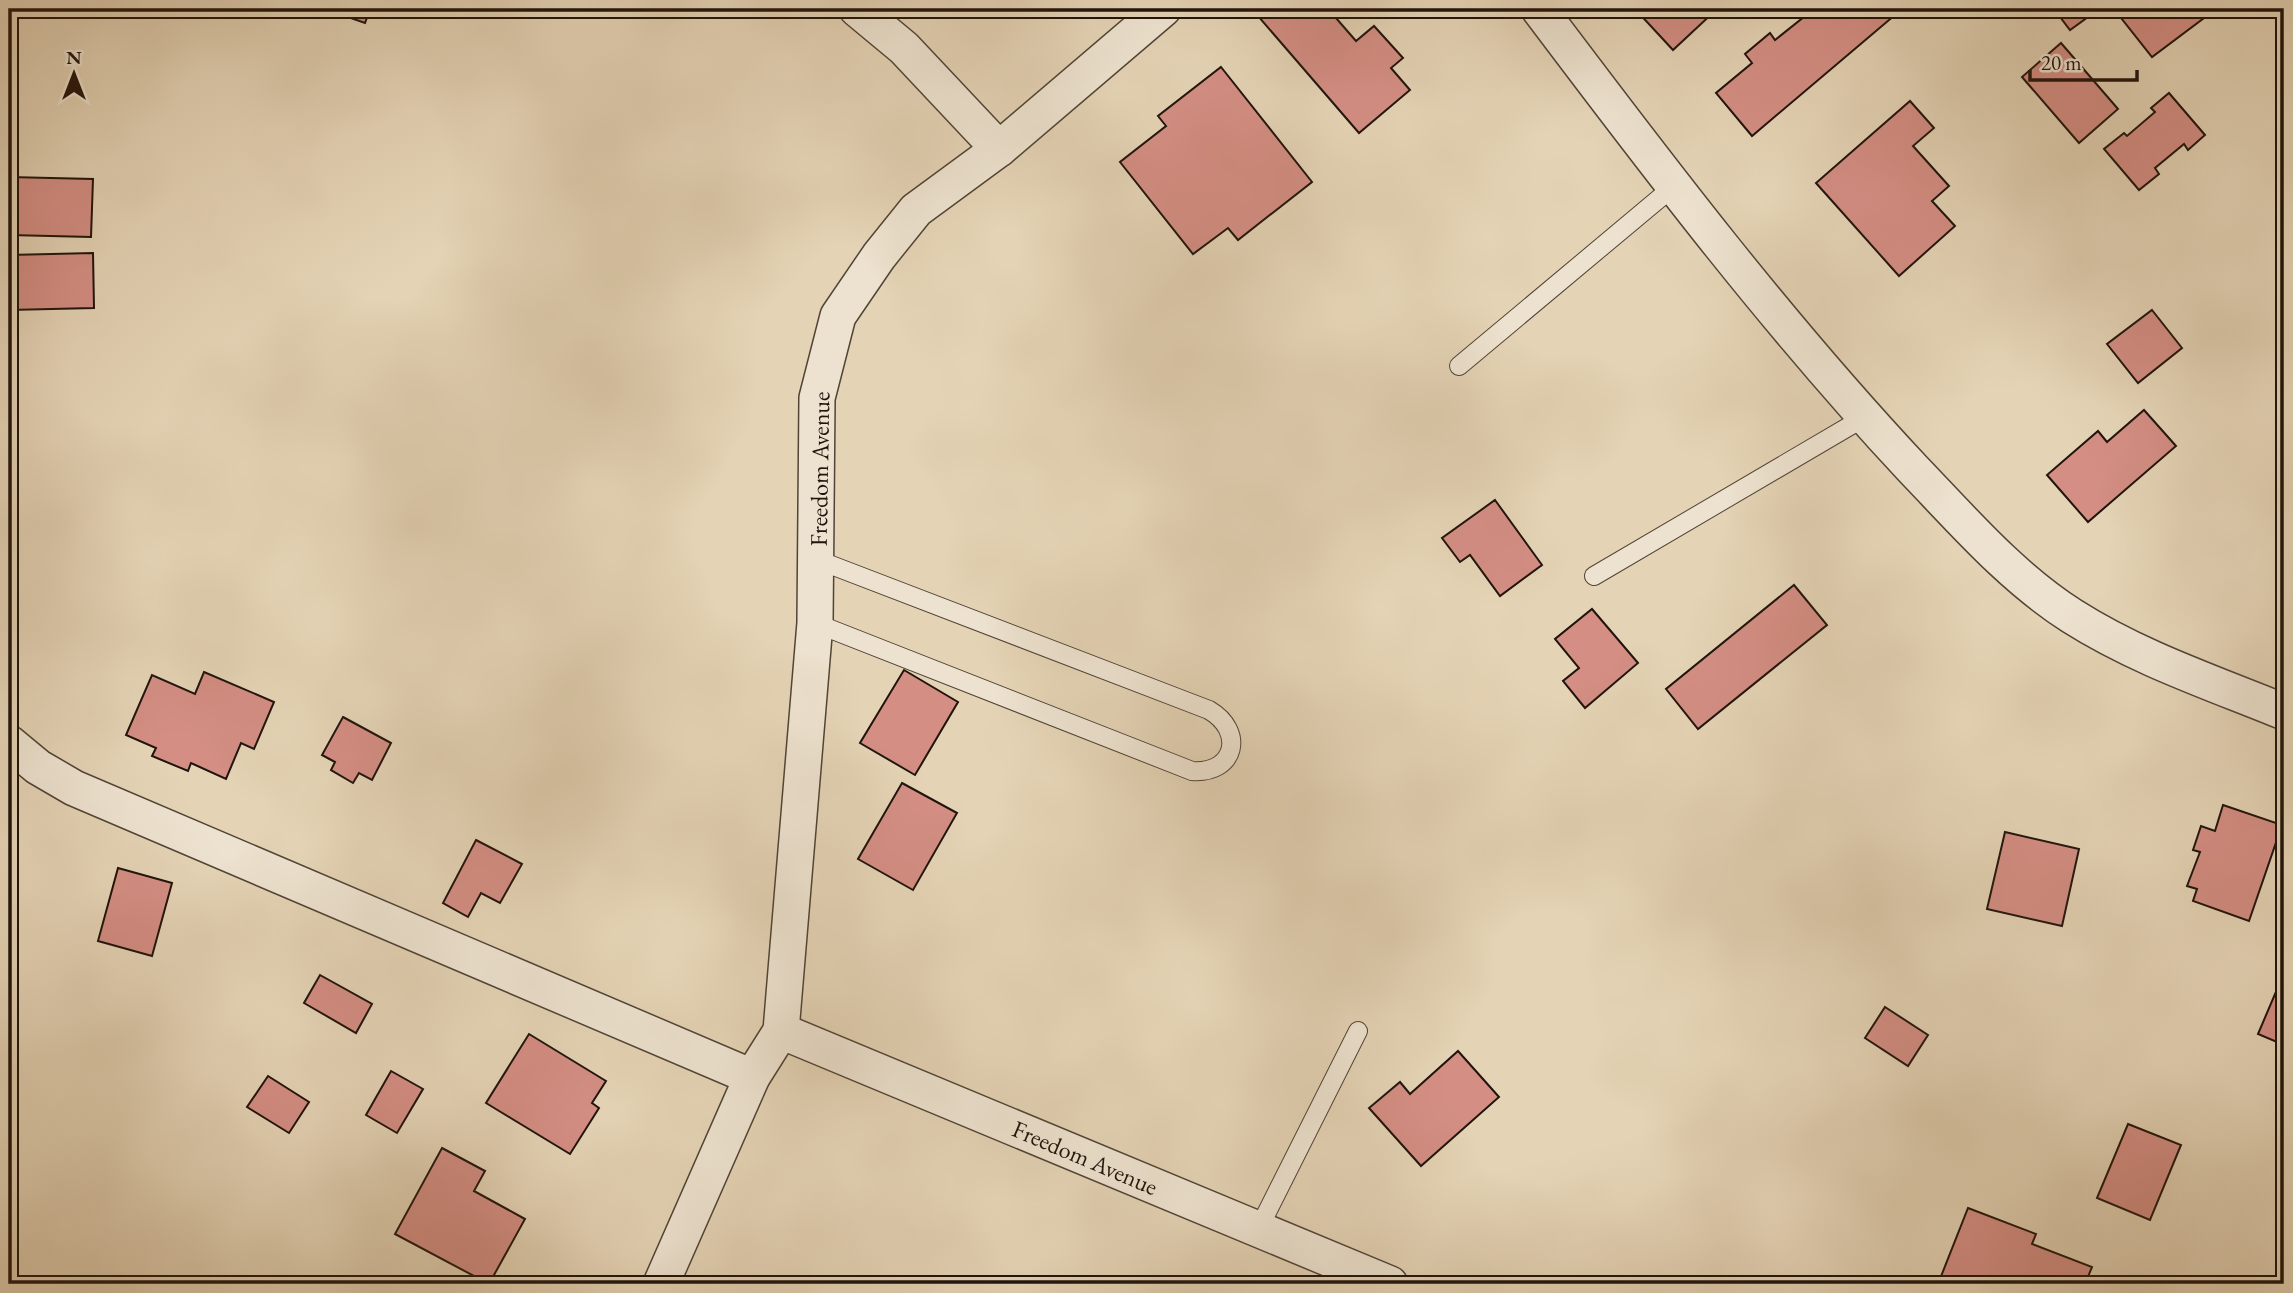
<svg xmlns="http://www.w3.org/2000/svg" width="2293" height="1293" font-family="'EB Garamond',serif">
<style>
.building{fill:#d48e84;stroke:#20140c;stroke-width:2}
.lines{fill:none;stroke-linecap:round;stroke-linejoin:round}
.service-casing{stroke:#514436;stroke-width:20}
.minor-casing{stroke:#514436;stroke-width:38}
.service{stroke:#ede2cf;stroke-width:18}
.minor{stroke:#ede2cf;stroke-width:35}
.labels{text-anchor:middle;stroke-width:7;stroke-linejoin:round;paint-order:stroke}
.street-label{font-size:24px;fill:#20140c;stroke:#ede2cf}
</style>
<rect width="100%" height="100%" fill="#e4d3b5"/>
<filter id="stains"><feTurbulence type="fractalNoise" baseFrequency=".00286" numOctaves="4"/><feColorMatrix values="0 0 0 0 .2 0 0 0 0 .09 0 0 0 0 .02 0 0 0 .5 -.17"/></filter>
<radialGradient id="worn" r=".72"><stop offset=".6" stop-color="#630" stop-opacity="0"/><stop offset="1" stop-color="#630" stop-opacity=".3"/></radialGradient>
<g class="building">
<path d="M325 9H370L365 23Z"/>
<path d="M1252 9H1347L1336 18 1356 41 1374 26 1403 58 1391 68 1410 90 1359 133Z"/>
<path d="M1635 9H1717L1673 50Z"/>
<path d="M1799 9H1902L1752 136 1716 93 1752 63 1745 54 1770 33 1775 40 1805 16Z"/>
<path d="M2054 9H2099L2070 30Z"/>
<path d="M2114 9H2197L2204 18 2152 57Z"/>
<path d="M2061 43 2118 109 2079 143 2022 77Z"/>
<path d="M1221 67 1312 182 1238 240 1228 228 1193 254 1120 162 1166 126 1158 116Z"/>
<path d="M2169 93 2205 135 2188 150 2184 144 2155 168 2159 174 2139 190 2104 149 2124 133 2127 136 2155 112 2151 108Z"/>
<path d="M1910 101 1934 128 1913 146 1949 186 1932 201 1955 226 1899 276 1816 183Z"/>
<path d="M9 177 93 179 91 237 9 235Z"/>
<path d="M93 253 94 308 9 310V255Z"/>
<path d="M2152 310 2182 348 2138 383 2107 344Z"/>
<path d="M2144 410 2176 446 2088 522 2047 475 2098 431 2107 442Z"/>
<path d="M1495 500 1542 565 1500 596 1470 555 1460 562 1442 538Z"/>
<path d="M1794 585 1827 625 1698 729 1666 689Z"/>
<path d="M1592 609 1638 663 1585 708 1563 681 1579 668 1555 639Z"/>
<path d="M904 670 958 702 915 775 860 743Z"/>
<path d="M204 672 274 702 254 749 241 743 226 779 191 763 188 771 152 756 156 748 126 735 152 675 195 694Z"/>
<path d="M343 717 391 743 372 780 359 773 353 783 331 770 335 762 322 755Z"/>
<path d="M902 783 957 813 913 890 858 859Z"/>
<path d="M2223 805 2282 825 2249 921 2193 901 2197 889 2187 886 2200 852 2193 850 2201 826 2215 831Z"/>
<path d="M2005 832 2079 849 2062 926 1987 909Z"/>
<path d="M476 840 522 864 500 903 481 893 468 917 443 903Z"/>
<path d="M118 868 172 883 152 956 98 941Z"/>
<path d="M2284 973V1045L2258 1034Z"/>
<path d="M320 975 372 1004 356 1033 304 1003Z"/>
<path d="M1885 1007 1928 1035 1908 1066 1865 1038Z"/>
<path d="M529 1034 606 1081 592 1103 599 1108 570 1154 486 1103Z"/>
<path d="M1458 1051 1499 1097 1421 1166 1369 1108 1400 1082 1410 1094Z"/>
<path d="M391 1071 423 1089 397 1133 366 1115Z"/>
<path d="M268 1076 309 1102 289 1133 247 1107Z"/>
<path d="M2128 1124 2181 1145 2150 1220 2097 1198Z"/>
<path d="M442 1148 485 1171 474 1191 525 1219 489 1284 395 1234Z"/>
<path d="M1968 1208 2036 1234 2032 1244 2092 1267 2085 1284H1938Z"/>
</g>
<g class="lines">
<defs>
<g id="service">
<path d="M1459 366 1673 187"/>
<path d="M1594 576 1865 417"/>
<path d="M815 623 1192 771C1236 774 1245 731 1209 710L818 560"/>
<path d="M1258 1230 1358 1031"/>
</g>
<g id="minor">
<path d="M857 9 904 48 999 149"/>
<path d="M1539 9C1658 167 1778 325 1913 469 1963 521 2011 577 2072 616 2138 658 2213 683 2284 712"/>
<path d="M9 743 38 767 74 788 752 1077"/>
<path d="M781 1031 1390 1284"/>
<path d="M661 1284 752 1077 781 1031 815 623 817 398 838 316 879 256 916 210 999 149 1163 9"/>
</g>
</defs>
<use href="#service" class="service-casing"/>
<use href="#minor" class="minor-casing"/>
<use href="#service" class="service"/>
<use href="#minor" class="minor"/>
</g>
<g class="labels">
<g class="street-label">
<text transform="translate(820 469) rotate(-89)" y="8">Freedom Avenue</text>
<text transform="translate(1085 1158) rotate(23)" y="8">Freedom Avenue</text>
</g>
</g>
<rect width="2293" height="1293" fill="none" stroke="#e4d3b5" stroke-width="35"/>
<rect x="10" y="10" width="2272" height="1272" fill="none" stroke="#20140c" stroke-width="3.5"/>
<rect x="18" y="18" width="2258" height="1258" fill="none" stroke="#20140c" stroke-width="2"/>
<g transform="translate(74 74)" stroke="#ede2cf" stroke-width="5" paint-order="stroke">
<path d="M0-5L12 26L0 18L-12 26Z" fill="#20140c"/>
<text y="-10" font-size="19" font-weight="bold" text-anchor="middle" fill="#20140c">N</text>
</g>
<path d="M2030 70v10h107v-10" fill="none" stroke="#20140c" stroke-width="3.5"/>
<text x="2041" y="70" font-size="21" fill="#20140c" stroke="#ede2cf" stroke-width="5" paint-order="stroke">20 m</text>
<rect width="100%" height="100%" filter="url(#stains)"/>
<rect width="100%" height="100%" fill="url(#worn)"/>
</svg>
